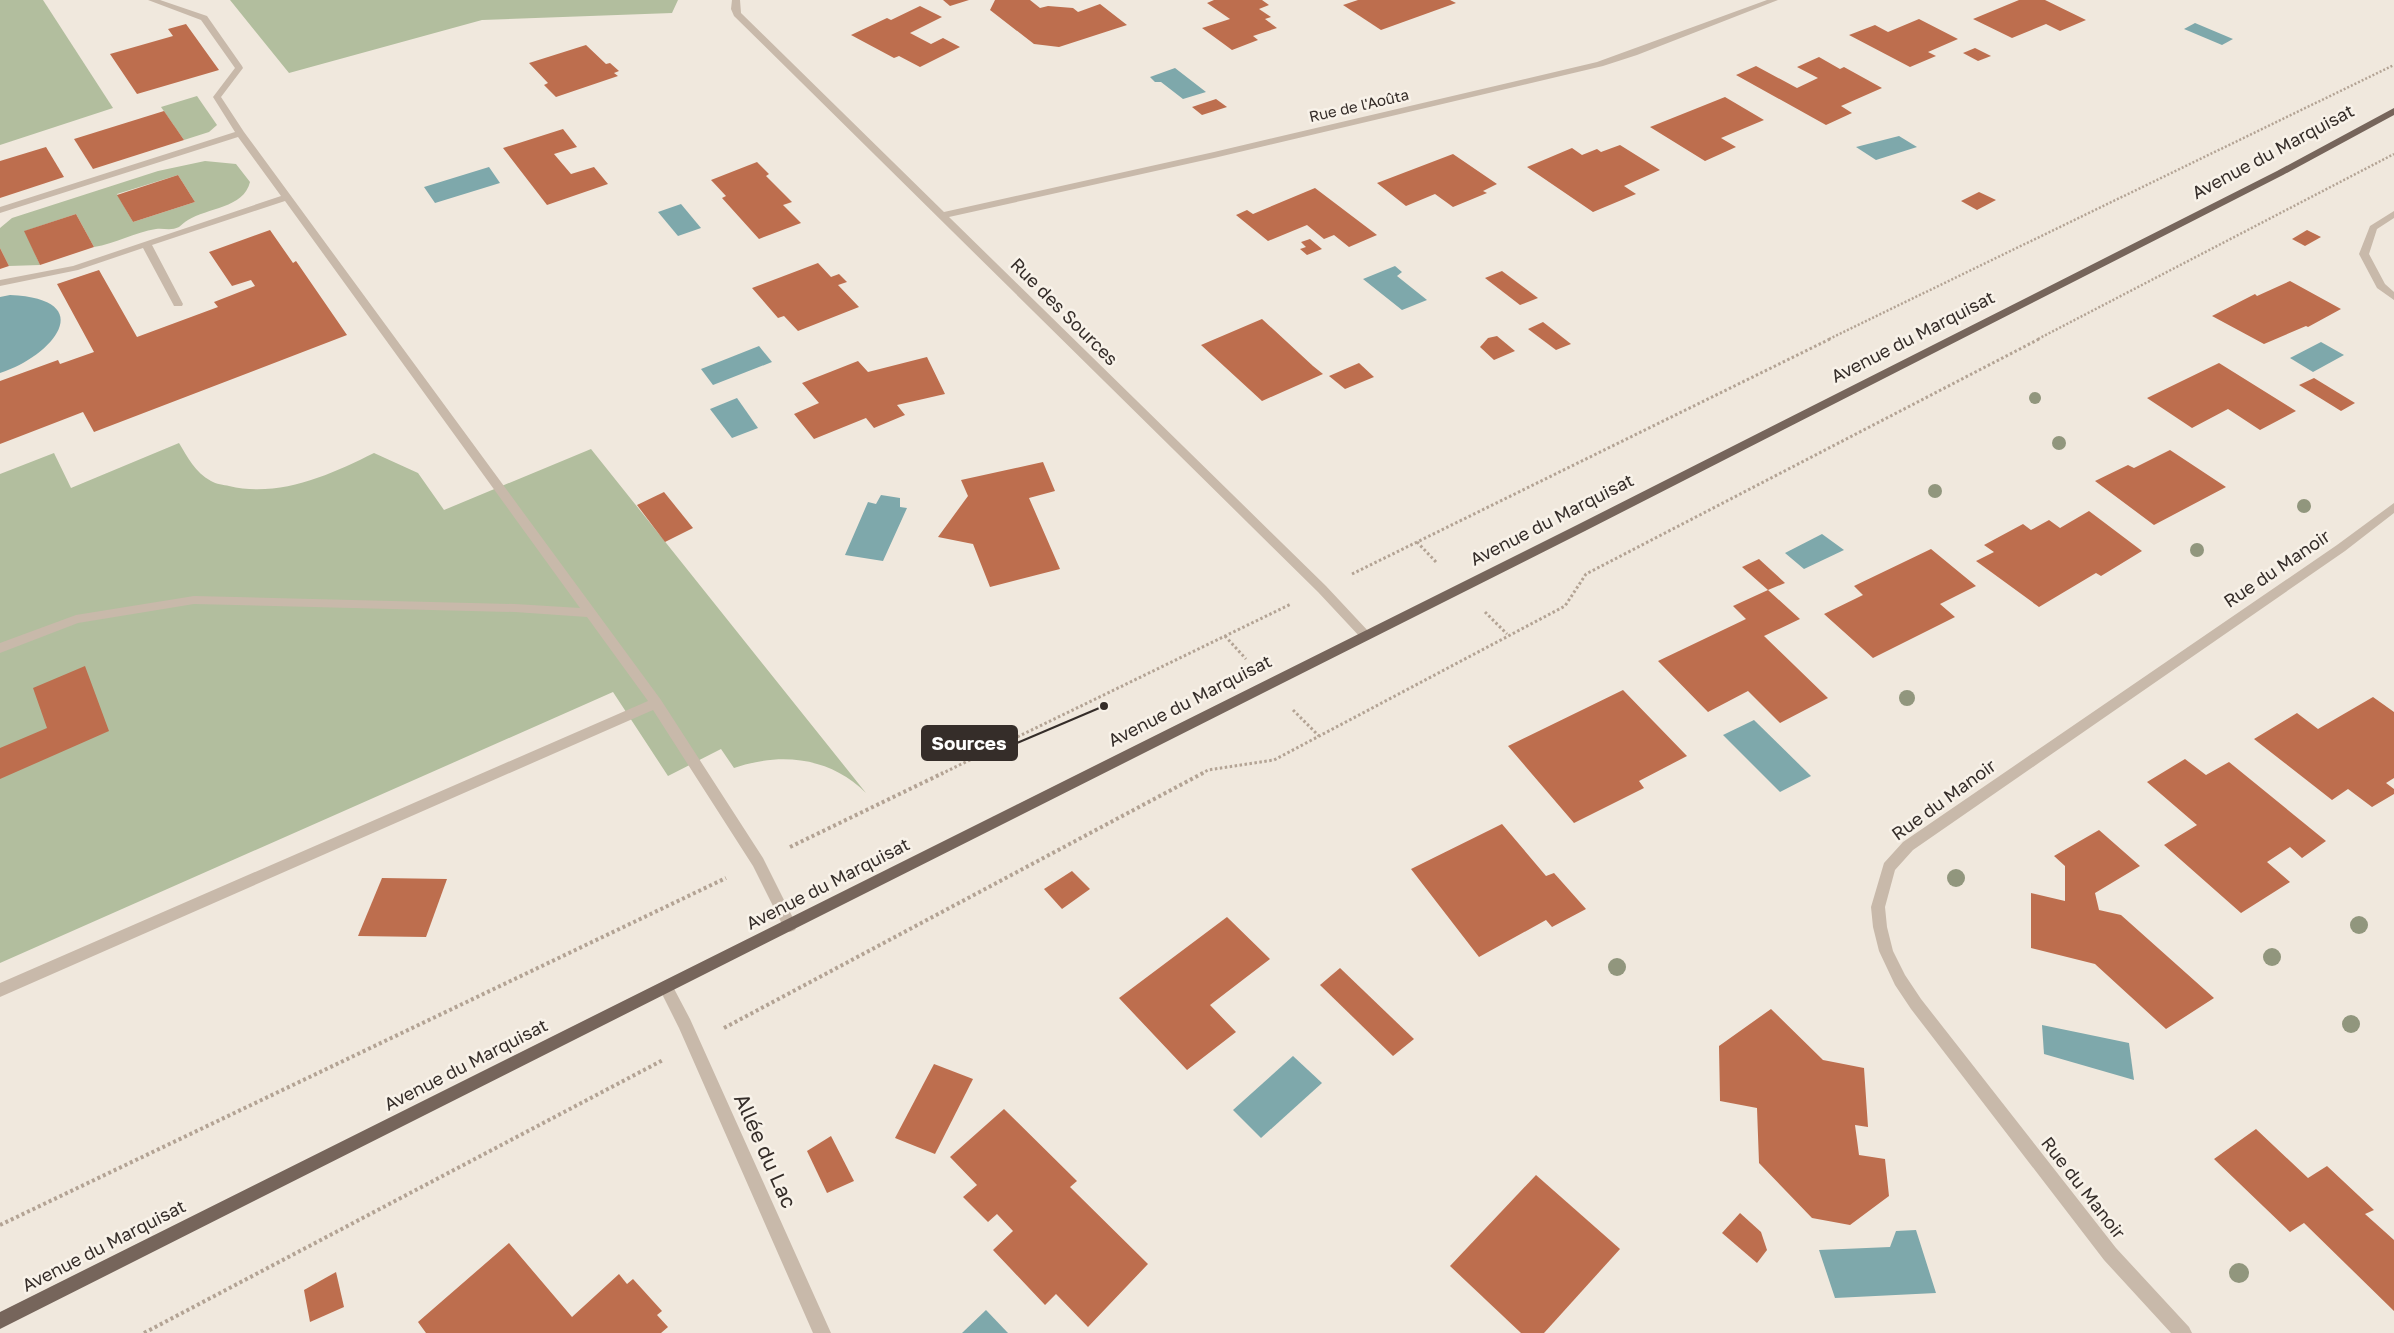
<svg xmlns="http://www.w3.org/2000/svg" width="2394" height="1333" font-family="'Golos Text',sans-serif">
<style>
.green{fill:#b2be9e;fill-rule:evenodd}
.water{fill:#7ea8ab}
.building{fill:#bd6e4e}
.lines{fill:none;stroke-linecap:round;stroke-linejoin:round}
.path-far2{stroke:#b3a394;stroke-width:2.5;stroke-dasharray:2 2;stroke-linecap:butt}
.path-far1{stroke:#b3a394;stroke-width:3;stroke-dasharray:2.5 2.5;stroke-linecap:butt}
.path{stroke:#b3a394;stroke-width:4;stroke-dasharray:3 3;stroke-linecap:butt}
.minor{fill:#c8b9aa;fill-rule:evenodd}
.major{fill:#76655b;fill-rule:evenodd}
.tree{fill:#91967d}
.labels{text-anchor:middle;stroke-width:5;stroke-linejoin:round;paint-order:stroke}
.far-street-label{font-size:15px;fill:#352d29;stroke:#f8f2e9}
.street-label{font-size:18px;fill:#352d29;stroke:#f8f2e9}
.near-street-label{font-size:21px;fill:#352d29;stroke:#f8f2e9}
.leader{fill:none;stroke:#352d29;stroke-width:2}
.callout-dot{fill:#352d29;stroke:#f8f2e9;stroke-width:2}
.callout{fill:#352d29;stroke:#352d29;stroke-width:2}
.callout-label{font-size:19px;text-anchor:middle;font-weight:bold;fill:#fff}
</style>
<rect width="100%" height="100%" fill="#f0e8dd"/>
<g class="green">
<path d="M0 0H43L113 108 0 145Z"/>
<path d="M230 0H678L672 13 482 20 289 73Z"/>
<path d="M197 96 217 125 209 132 184 140 161 107Z"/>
<path d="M205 161 236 164 250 182C244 208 207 208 188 220 184 222 182 225 179 227 171 231 164 228 156 229 135 232 115 244 94 247L76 214 25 231 40 265 9 266 0 248V228L12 218 158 171ZM178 175 195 202 133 222 117 194Z"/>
<path d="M179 443C188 458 195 472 211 481 216 484 224 485 229 486 279 498 330 475 374 453L418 473 444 510 591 449 866 793C830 757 781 752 734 768L721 749 668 776 613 692 0 963V474L54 453 71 488Z"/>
</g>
<g class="water">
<path d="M2195 23 2233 39 2222 45 2184 29Z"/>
<path d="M1175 68 1206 92 1183 99 1161 82H1155L1150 77Z"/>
<path d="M1899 136 1917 147 1876 160 1856 147Z"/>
<path d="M489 167 500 183 435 203 424 187Z"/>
<path d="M681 204 701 228 678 236 658 212Z"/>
<path d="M1395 266 1402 272 1397 276 1427 300 1402 310 1363 279Z"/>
<path d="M10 295C100 299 53 356 0 373V297Z"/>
<path d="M2321 342 2344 355 2313 372 2290 358Z"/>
<path d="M759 346 772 362 713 385 701 369Z"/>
<path d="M737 398 758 428 732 438 710 409Z"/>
<path d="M881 495 900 498V507L907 508 883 561 845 555 868 502 876 504Z"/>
<path d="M1822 534 1844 550 1804 569 1785 553Z"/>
<path d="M1754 720 1811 776 1780 792 1723 735Z"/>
<path d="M2042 1025 2129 1043 2134 1080 2044 1054Z"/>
<path d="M1293 1056 1322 1083 1261 1138 1233 1110Z"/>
<path d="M1916 1230 1936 1293 1835 1298 1819 1250 1890 1247 1896 1231Z"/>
<path d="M986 1310 1008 1333H962Z"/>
</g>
<g class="building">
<path d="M943 0H969L950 6Z"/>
<path d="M995 0H1030L1040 8 1048 6 1073 8 1078 12 1100 4 1127 25 1059 47 1034 44 990 10Z"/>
<path d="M1214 0H1262L1269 5 1259 9 1271 17 1265 19 1277 28 1253 36 1258 40 1232 50 1202 28 1230 19 1207 3Z"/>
<path d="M1358 0H1450L1456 3 1381 30 1343 5Z"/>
<path d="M2019 0H2045L2086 20 2060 31 2046 24 2012 38 1973 19Z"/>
<path d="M920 6 942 17 910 33 931 44 943 38 960 47 920 67 899 56 894 58 851 35 887 18 891 20Z"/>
<path d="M1919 19 1958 39 1928 52 1936 56 1910 67 1849 35 1875 25 1888 32Z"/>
<path d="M186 24 219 70 137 94 110 54 173 36 168 29Z"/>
<path d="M586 45 606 64 610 63 619 71 614 73 618 76 556 97 544 85 548 83 529 63Z"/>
<path d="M1975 48 1991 56 1978 61 1963 53Z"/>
<path d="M1819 57 1840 69 1844 67 1882 88 1841 106 1852 113 1826 125 1736 75 1756 66 1797 88 1818 78 1797 67Z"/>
<path d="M1725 97 1764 120 1721 138 1736 147 1705 161 1650 127Z"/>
<path d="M1216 99 1227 107 1202 115 1192 107Z"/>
<path d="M164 111 184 140 93 169 74 139Z"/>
<path d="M563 129 577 147 554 154 571 174 594 167 608 184 547 205 503 148Z"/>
<path d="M1620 145 1660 170 1624 186 1636 194 1593 212 1527 167 1572 148 1582 155 1597 149 1601 152Z"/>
<path d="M46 147 64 177 0 198V161Z"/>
<path d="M1453 154 1497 184 1483 191 1487 193 1453 207 1435 194 1406 206 1377 183Z"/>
<path d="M757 162 769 174 766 176 792 202 783 205 801 223 759 239 722 198 726 196 711 180Z"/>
<path d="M178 175 195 202 133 222 117 195Z"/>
<path d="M1315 188 1377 235 1349 247 1334 235 1324 239 1307 225 1268 241 1236 215 1247 210 1253 214Z"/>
<path d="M1979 192 1996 200 1977 210 1961 201Z"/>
<path d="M76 214 94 247 40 265 24 231Z"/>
<path d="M270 230 293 263 296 261 347 335 94 432 83 412 0 444V381L58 360 60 364 94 352 57 284 99 270 137 337 218 307 214 302 255 286 251 280 232 286 209 252Z"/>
<path d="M2307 230 2321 237 2305 246 2292 239Z"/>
<path d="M1310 239 1322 249 1307 255 1300 249 1306 247 1301 242Z"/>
<path d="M0 248 9 266 0 269Z"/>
<path d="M818 263 831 277 839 274 847 282 838 285 859 307 798 331 784 316 778 318 752 288Z"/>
<path d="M1502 271 1538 298 1520 305 1485 278Z"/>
<path d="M2290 281 2341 309 2308 327 2306 326 2264 344 2212 316 2255 294 2257 296Z"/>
<path d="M1262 319 1313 366 1323 374 1262 401 1201 345Z"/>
<path d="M1543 322 1571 344 1556 350 1528 329Z"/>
<path d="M1497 336 1515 351 1494 360 1480 347 1488 338Z"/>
<path d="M927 357 945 394 897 405 905 415 874 428 866 418 814 439 794 414 819 403 802 383 858 361 868 372Z"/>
<path d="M1359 363 1374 377 1345 389 1329 376Z"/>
<path d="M2219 363 2296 411 2260 430 2228 409 2192 428 2147 398Z"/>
<path d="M2314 378 2355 403 2341 411 2299 385Z"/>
<path d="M2170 450 2226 487 2154 525 2095 481 2128 465 2134 468Z"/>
<path d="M1043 462 1055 491 1029 498 1060 569 990 587 973 544 938 537 968 496 961 480Z"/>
<path d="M664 492 693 528 665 542 637 505Z"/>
<path d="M2089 511 2142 551 2101 576 2096 573 2039 607 1976 561 1994 552 1984 545 2023 524 2031 530 2049 520 2060 528Z"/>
<path d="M1931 549 1976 586 1940 604 1955 617 1873 658 1824 614 1863 595 1854 586Z"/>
<path d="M1759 559 1771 570 1785 583 1768 590 1742 567Z"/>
<path d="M1768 590 1800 619 1764 636 1828 698 1780 723 1748 691 1708 712 1658 661 1746 619 1733 606Z"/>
<path d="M85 666 109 731 0 779V748L47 728 33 688Z"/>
<path d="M1623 690 1687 756 1639 781 1644 788 1574 823 1508 746Z"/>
<path d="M2373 697 2394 712V778L2386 783 2394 789V794L2372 807 2348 789 2332 800 2254 739 2297 713 2318 729Z"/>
<path d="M2185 759 2206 775 2229 762 2326 841 2302 858 2290 847 2267 862 2290 882 2241 913 2164 845 2197 825 2147 782Z"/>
<path d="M1502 824 1546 876 1554 873 1586 909 1552 927 1546 920 1479 957 1411 869Z"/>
<path d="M2099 830 2140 866 2095 893 2099 910 2121 915 2214 998 2166 1029 2095 964 2031 948V893L2065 901V866L2054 856Z"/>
<path d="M1072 871 1090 889 1062 909 1044 889Z"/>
<path d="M382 878 447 879 426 937 358 936Z"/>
<path d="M1227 917 1270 959 1210 1005 1236 1032 1187 1070 1119 998Z"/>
<path d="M1340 968 1414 1039 1393 1056 1320 985Z"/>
<path d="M1771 1009 1823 1060 1864 1068 1868 1127 1855 1125 1859 1155 1885 1159 1889 1196 1850 1225 1812 1218 1759 1163 1757 1108 1720 1101 1719 1046Z"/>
<path d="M934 1064 973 1079 935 1154 895 1138Z"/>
<path d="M1004 1109 1077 1181 1070 1187 1148 1264 1088 1327 1056 1294 1045 1305 993 1250 1013 1231 997 1214 988 1222 963 1197 977 1185 950 1157Z"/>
<path d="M2256 1129 2308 1178 2327 1166 2374 1210 2365 1214 2394 1240V1311L2304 1223 2290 1232 2214 1159Z"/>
<path d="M831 1136 854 1181 827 1193 807 1151Z"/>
<path d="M1536 1175 1620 1249 1544 1333H1521L1450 1266Z"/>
<path d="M1740 1213 1761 1232 1767 1250 1757 1263 1722 1233Z"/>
<path d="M509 1243 572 1317 619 1274 627 1284 633 1279 662 1311 657 1315 668 1327 661 1333H426L418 1322Z"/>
<path d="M336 1272 344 1307 310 1322 304 1290Z"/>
</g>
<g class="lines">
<g class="path-far2">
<path d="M1829 339 2394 65"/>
<path d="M2038 339 2394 154"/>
</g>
<g class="path-far1">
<path d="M1417 542 1437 563"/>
<path d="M1352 574 1832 338"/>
<path d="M1485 612 1507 634"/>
<path d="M1225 636 1246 659"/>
<path d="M1293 710 1319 736"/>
<path d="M941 774 1291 604"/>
<path d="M1201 774 1208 770 1274 760 1565 606 1586 574 2041 338"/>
</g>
<g class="path">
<path d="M790 847 943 773"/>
<path d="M724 1028 1203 773"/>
<path d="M0 1225 726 878"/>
<path d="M144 1333 663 1060"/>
</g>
<g class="minor">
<path d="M148 0H160L207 16 242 66 243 68 221 97 244 132 661 700 763 858 797 926 795 930 790 932 785 930 753 866 653 710 0 997V983L648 701 587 617 515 612 194 604 78 623 0 653V643L76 615 194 596 515 604 580 608 285 201 152 245 183 304 182 306H174L173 304 143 248 78 270 0 286V280L73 266 281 196 238 137 0 213V207L235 132 213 97 235 68 201 20Z"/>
<path d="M732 0H740L741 13 944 212 1214 152 1597 62 1767 0H1778L1637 55 1603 66 1214 158 949 217 1326 586 1369 632 1371 635 1365 640 1361 638 1318 592 734 16 731 9Z"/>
<path d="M2394 211V218L2377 229 2369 254 2385 284 2394 292V300L2377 288 2359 254 2370 226Z"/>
<path d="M2394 503V513L2345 551 1913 850 1895 870 1885 907 1887 927 1893 951 1905 975 1921 999 2116 1248 2189 1327 2192 1333H2171L2104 1260 1911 1009 1895 985 1879 951 1873 927 1871 907 1884 863 1903 842 2337 545Z"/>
<path d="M666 981 671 983 690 1019 831 1333H813L679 1028 659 988 661 983Z"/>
</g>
<path class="major" d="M2394 108V115L2283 175 1585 531 0 1329V1312L1577 525 2277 171Z"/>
</g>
<g class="tree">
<circle cx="2035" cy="398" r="6"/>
<circle cx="2059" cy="443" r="7"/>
<circle cx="1935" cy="491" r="7"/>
<circle cx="2304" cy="506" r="7"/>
<circle cx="2197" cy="550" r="7"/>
<circle cx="1907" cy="698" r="8"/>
<circle cx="1956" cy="878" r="9"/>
<circle cx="2359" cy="925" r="9"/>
<circle cx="2272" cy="957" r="9"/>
<circle cx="1617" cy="967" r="9"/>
<circle cx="2351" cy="1024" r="9"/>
<circle cx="2239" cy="1273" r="10"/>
</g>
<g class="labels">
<g class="far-street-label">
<text transform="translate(1359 106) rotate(-13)" y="5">Rue de l'Aoûta</text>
</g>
<g class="street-label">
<text transform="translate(2273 152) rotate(-28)" y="6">Avenue du Marquisat</text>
<text transform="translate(1064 312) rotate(45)" y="6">Rue des Sources</text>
<text transform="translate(1913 337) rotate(-27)" y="6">Avenue du Marquisat</text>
<text transform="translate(1552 520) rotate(-27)" y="6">Avenue du Marquisat</text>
<text transform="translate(2277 569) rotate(-34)" y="6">Rue du Manoir</text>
<text transform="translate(1190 701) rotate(-27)" y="6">Avenue du Marquisat</text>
<text transform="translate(1944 800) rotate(-36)" y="6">Rue du Manoir</text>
<text transform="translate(828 884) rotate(-27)" y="6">Avenue du Marquisat</text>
<text transform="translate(466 1065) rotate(-27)" y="6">Avenue du Marquisat</text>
<text transform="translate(2083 1188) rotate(52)" y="6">Rue du Manoir</text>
<text transform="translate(104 1246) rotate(-27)" y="6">Avenue du Marquisat</text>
</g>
<g class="near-street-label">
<text transform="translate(765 1151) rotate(66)" y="7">Allée du Lac</text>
</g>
</g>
<path class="leader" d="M1104 706L1017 743"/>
<circle class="callout-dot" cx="1104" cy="706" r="5"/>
<rect class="callout" x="922" y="726" width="95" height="34" rx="5"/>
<g class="callout-label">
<text x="969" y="750">Sources</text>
</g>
</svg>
